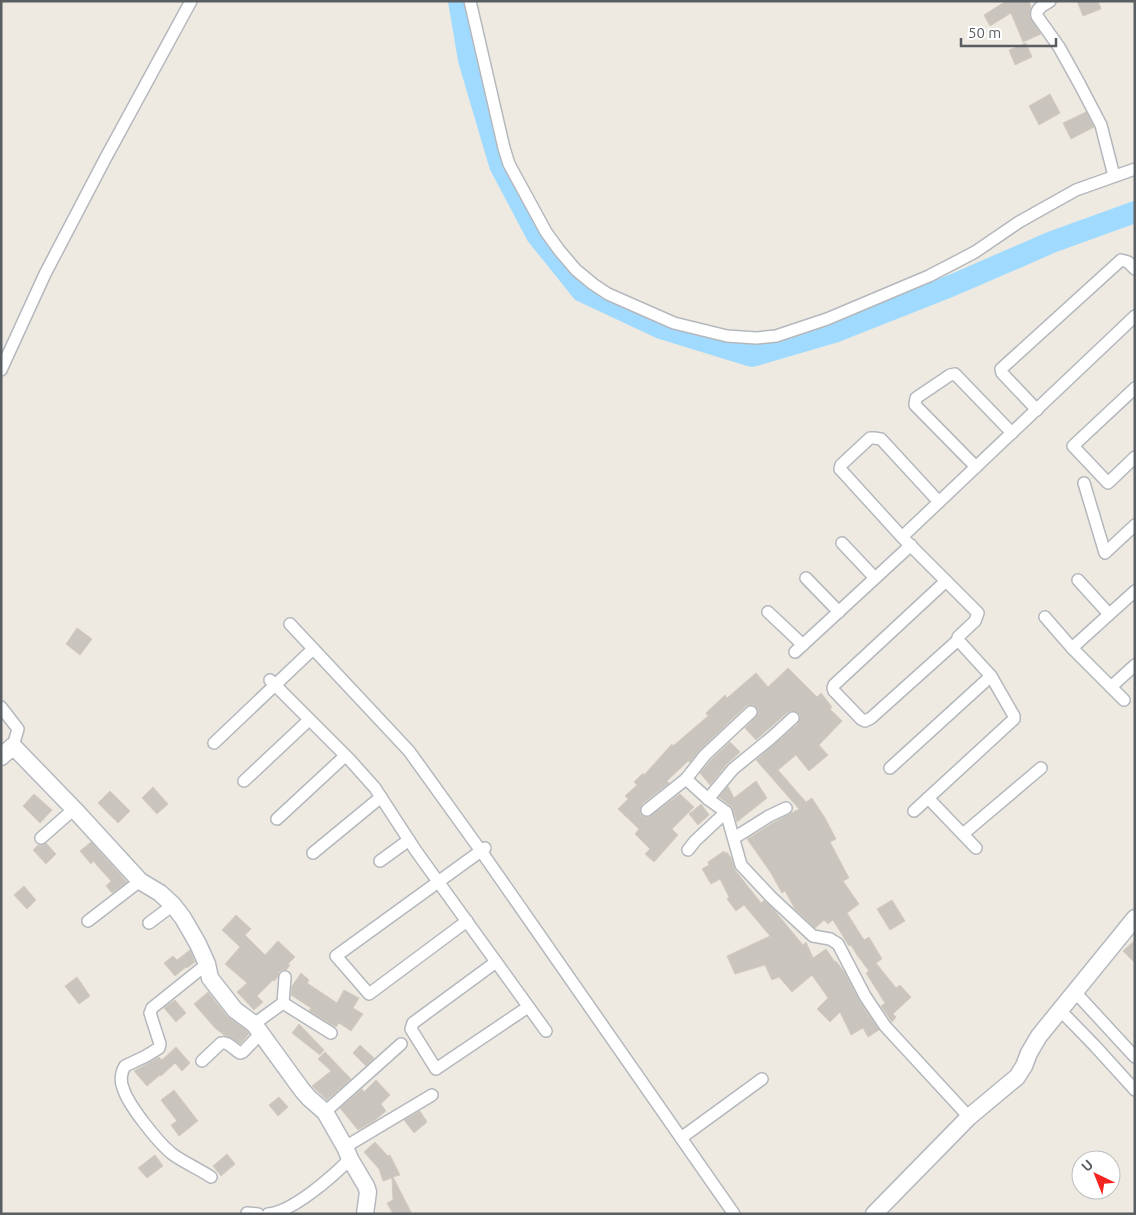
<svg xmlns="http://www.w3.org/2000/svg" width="1136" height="1215" font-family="Ubuntu,sans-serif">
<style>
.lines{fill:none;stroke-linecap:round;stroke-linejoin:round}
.river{stroke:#a0dbff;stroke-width:22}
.building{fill:#c9c5be;stroke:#d3cbbf}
.street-casing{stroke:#b4b8bd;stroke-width:14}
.secondary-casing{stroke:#b5b9bf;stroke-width:19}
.street{stroke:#fff;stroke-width:11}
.secondary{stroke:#fff;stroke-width:16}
</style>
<rect width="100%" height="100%" fill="#eeeae1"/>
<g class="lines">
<path class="river" d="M459 1 469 60 500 165 537 235 582 291 661 328 752 356 834 332 953 285 1052 242 1135 212"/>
</g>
<g class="building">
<path d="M1006 1H1029L1031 7 1030 11V17L1041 34 1023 42 1011 13 990 26 984 15Z"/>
<path d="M1077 1H1098L1101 9 1083 16Z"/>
<path d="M1026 43 1032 57 1015 65 1009 50Z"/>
<path d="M1050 94 1060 113 1039 125 1029 106Z"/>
<path d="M1086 112 1094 127 1071 139 1063 123Z"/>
<path d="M77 628 92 639 80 655 66 644Z"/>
<path d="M788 668 817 697 821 693 832 707 830 709 842 721 819 745 828 755 809 771 796 755 778 770 806 802 812 798 825 818 836 839 830 842 849 878 843 881 859 904 847 913 864 940 869 937 882 959 876 963 896 988 900 985 911 997 893 1014 896 1017 892 1022 881 1006 885 1003 866 973 869 971 857 955 851 945 849 946 833 920 828 924 824 920 815 928 795 909 785 891 782 893 771 873 747 839 773 823 799 809 756 760 798 724 800 717 798 713 792 711 788 712 756 740 745 728 756 717 758 714V710L754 705H750L746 706 700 750 690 762 688 761 667 781 669 783 642 804 640 808 641 814 645 817H649L680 794 694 807 672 829 678 835 654 862 645 854 650 849 635 834 639 829 618 809 628 799 625 796 637 785 634 782 643 773 644 775 672 744 673 746 708 716 706 713 725 695 727 698 756 673 768 687Z"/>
<path d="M730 742 740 752 727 764 710 785 700 773 711 760Z"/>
<path d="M756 781 767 798 737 822 732 807 719 797 728 786 734 798Z"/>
<path d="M153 787 168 804 157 814 142 798Z"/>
<path d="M110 791 130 811 118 823 98 803Z"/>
<path d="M34 794 52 810 40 823 23 806Z"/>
<path d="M701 804 709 815 698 825 689 814Z"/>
<path d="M91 842 127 882 112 893 106 886 111 881 93 861 91 864 80 851Z"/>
<path d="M46 843 56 854 46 864 33 850 38 845H42Z"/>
<path d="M724 851 726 854 727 852 731 858 735 870 761 903 764 900 774 910 803 945 806 942 813 958 826 949 835 962 836 961 845 973 859 1000 879 1030 868 1037 863 1028 851 1035 840 1012 830 1022 817 1009 828 998 812 975 792 992 779 977 772 980 765 965 735 974 727 956 770 936 744 905 736 911 727 899 729 897 720 879 711 884 702 869 709 865 708 862Z"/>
<path d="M24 886 36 900 27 909 14 895Z"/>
<path d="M892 900 905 921 890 930 877 909Z"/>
<path d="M236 915 251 929 245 935 265 955 278 941 295 957 288 964 290 965 286 970H282L279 972 277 978 274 981 273 980 257 996 263 1002 254 1010 237 992 247 983 225 964 240 947 222 930Z"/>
<path d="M1135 940V963L1123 951Z"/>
<path d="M190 950 195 962 187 968 186 967 175 976 164 963 173 956 177 960Z"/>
<path d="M301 973 309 980 307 983 337 1003 344 990 359 998 353 1008 363 1014 351 1031 339 1023 336 1027 309 1011 311 1008 291 995 292 986Z"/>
<path d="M77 977 90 996 79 1004 65 986Z"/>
<path d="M208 992 227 1016 247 1031 249 1034 240 1044 232 1038 224 1035 215 1028 194 1004Z"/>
<path d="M175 1000 186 1013 176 1022 164 1008Z"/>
<path d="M299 1024 324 1050 320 1055 292 1033Z"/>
<path d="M360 1045 374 1058 366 1066 353 1053Z"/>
<path d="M176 1047 190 1063 182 1071 175 1063 161 1076 160 1075 147 1086 134 1071 159 1057 162 1060Z"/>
<path d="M325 1052 351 1079 327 1100 312 1086 331 1071 318 1059Z"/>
<path d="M376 1080 390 1095 381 1104 386 1111 374 1121 358 1130 340 1108 362 1089 364 1092Z"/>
<path d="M174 1090 198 1121 179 1136 171 1125 177 1121 161 1100Z"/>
<path d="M279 1097 288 1107 278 1116 269 1105Z"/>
<path d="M420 1111 427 1122 414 1133 404 1120Z"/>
<path d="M375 1142 388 1156 390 1155 400 1175 393 1177 412 1214H393L387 1203 393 1200 392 1178 383 1181 379 1169 364 1152Z"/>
<path d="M227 1154 235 1164 221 1176 213 1166Z"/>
<path d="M155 1155 163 1166 147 1178 138 1168Z"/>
</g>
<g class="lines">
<defs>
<g id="street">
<path d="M470 1 504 148 509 164 546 232 559 250 576 270 593 284 608 294 674 323 727 336 756 338 776 336 827 319 929 276 975 252 1019 222 1076 190 1135 169"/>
<path d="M1050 1C1045 5 1035 8 1037 16L1059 47 1079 83 1101 125 1114 176"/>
<path d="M1 370 45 274 104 161 191 1"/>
<path d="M1135 388 1073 446 1108 483 1135 457"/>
<path d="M1037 410 1002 373 1001 369 1121 260 1128 262 1135 269"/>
<path d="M976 467 915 405 916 398 950 375 955 374 1012 433"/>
<path d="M1084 483 1105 553 1135 525"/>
<path d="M902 537 1135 316"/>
<path d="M842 543 875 578"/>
<path d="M806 578 839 612"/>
<path d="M1078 580 1109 614"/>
<path d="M946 581 834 685 833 688 834 691 861 719 865 721 871 718 958 640"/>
<path d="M768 612 803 645"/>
<path d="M1045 617 1072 648 1124 700"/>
<path d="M290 624 409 751 481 851 734 1214"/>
<path d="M1072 648 1135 591"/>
<path d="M795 652 911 545"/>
<path d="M270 680 350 760 375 788 416 851 546 1031"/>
<path d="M1111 687 1135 665"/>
<path d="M1 707 18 729 13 746"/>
<path d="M751 712 705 755 686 779 708 799 726 812 741 865 772 898 813 936 830 939 838 944 865 996 885 1026 969 1117"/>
<path d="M214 743 313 649"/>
<path d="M890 768 991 676"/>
<path d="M244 781 309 720"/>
<path d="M928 798 976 848"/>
<path d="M708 799 733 769 771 738 793 718"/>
<path d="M647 810 686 779"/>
<path d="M914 811 1014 719V716L991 676 958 640V637L975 621 978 613 902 537 840 469 841 465 870 438H874L881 439 939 502"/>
<path d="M277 819 345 756"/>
<path d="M963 834 1041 768"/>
<path d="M41 838 74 809"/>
<path d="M734 838 769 816 786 808"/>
<path d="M688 850 695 841 726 812"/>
<path d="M313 853 381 797"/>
<path d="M380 861 409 840"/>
<path d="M88 921 140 881"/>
<path d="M467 921 369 994 336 956 485 848"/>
<path d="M149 923 173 905"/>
<path d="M496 962 413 1023 411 1029 436 1069 528 1007"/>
<path d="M207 964 152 1008 150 1013 160 1044 159 1048 146 1056 125 1066C121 1072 120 1081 123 1088 128 1105 157 1141 171 1153 181 1161 199 1169 211 1177"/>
<path d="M1075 992 1135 1057"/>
<path d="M283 1003 285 977"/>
<path d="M1060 1010 1095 1046 1135 1090"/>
<path d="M254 1024 283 1003 331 1033"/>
<path d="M202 1061 221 1043C228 1041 233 1049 240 1053L243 1052 261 1033"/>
<path d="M325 1112 401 1044"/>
<path d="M681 1138 762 1079"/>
<path d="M345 1147 432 1095"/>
<path d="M247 1213 258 1214"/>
<path d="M268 1214C293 1212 333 1176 350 1159"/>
</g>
<g id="secondary">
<path d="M1 757 13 746 74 809 140 881 160 893 173 905 183 918 198 944 207 964 210 978 235 1010 254 1024 302 1090 309 1098 325 1112 345 1147 350 1159 366 1186 368 1192 365 1214"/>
<path d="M874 1214 969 1117 1017 1077 1024 1066 1029 1053 1039 1036 1135 918"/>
</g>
</defs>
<use href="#street" class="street-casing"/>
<use href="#secondary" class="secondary-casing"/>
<use href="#street" class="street"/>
<use href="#secondary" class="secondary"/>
</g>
<rect width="1136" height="1215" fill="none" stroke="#595e63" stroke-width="5"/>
<g transform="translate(1096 1175) rotate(317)"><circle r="24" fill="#ffffff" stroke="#bdbfc1"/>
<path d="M0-4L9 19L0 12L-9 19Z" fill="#f5241f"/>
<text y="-8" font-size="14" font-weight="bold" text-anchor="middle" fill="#595e63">U</text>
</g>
<path d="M961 38v8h95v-8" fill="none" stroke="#595e63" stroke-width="2.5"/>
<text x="968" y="38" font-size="15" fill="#595e63" stroke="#ffffff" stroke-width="4" paint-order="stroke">50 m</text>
</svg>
